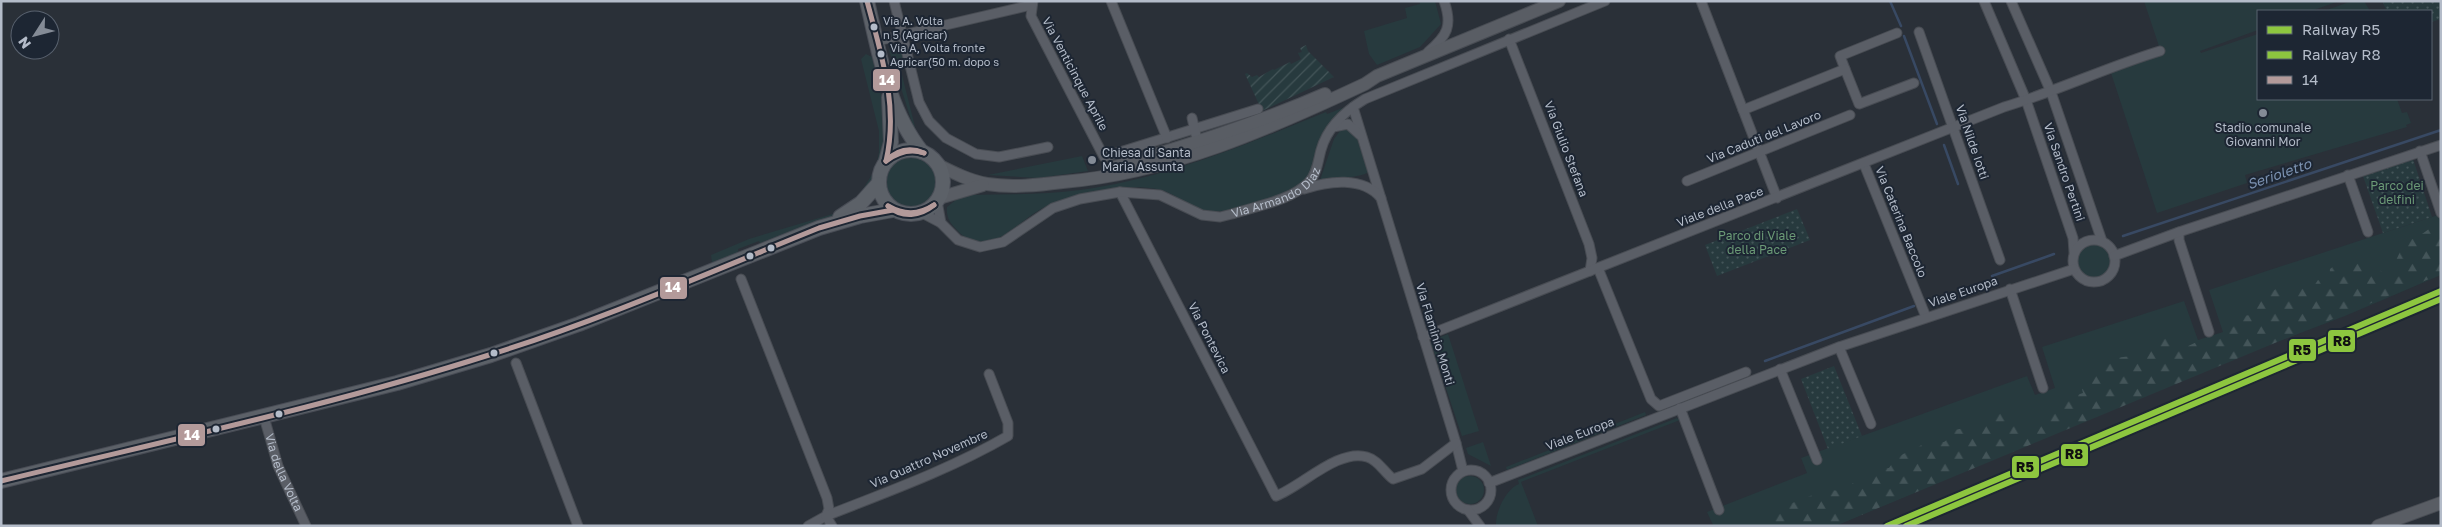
<svg xmlns="http://www.w3.org/2000/svg" width="2442" height="527" font-family="'Golos Text',sans-serif">
<style>
.grass{fill:#273a3e}
.forest{fill:url(#forest-firs)}
.park{fill:url(#park-dots)}
.garden{fill:url(#garden-furrows)}
.lines{fill:none;stroke-linecap:round;stroke-linejoin:round}
.stream{stroke:#384963;stroke-width:2.5}
.street-casing{stroke:#484c53;stroke-width:11}
.secondary-casing{stroke:#484c53;stroke-width:14}
.primary-casing{stroke:#484c55;stroke-width:16}
.street{stroke:#5a5e66;stroke-width:9}
.secondary{stroke:#595d64;stroke-width:12}
.primary{stroke:#5c6168;stroke-width:14}
.bus-1-casing{stroke:#1d2633;stroke-width:9}
.bus-1{stroke:#b39a9a;stroke-width:5}
.rail-1-casing{stroke:#1d2633;stroke-width:10}
.rail-2-casing{stroke:#1d2633;stroke-width:10}
.rail-1{stroke:#8dc63f;stroke-width:6}
.rail-2{stroke:#8dc63f;stroke-width:6}
.bus-dot{fill:#b4bcc9;stroke:#1d2633;stroke-width:2}
.poi-dot{fill:#848b96;stroke:#1d2633;stroke-width:2}
.labels{text-anchor:middle;stroke-width:4;stroke-linejoin:round;paint-order:stroke}
.bus-label{font-size:11px;fill:#b4bcc9;stroke:#1d2633;text-anchor:start}
.street-label{font-size:12px;fill:#b4bcc9;stroke:#1d2633}
.poi-label{font-size:12px;fill:#b4bcc9;stroke:#1d2633}
.park-label{font-size:12px;fill:#6b9a76;stroke:#1d2633}
.water-label{font-size:14px;font-style:italic;fill:#7c92b1;stroke:#1d2633}
.line-badge{stroke:#1d2633;stroke-width:2}
.badge-label{font-size:14px;text-anchor:middle;font-weight:bold;fill:#fff}
.pale-badge-label{font-size:14px;text-anchor:middle;font-weight:bold;fill:#111}
</style>
<defs>
<pattern id="forest-firs" width="22" height="20" patternUnits="userSpaceOnUse" patternTransform="scale(1.25)"><rect width="22" height="20" fill="#273a3e"/><path d="M5 1l3.5 6h-7zM16 11l3.5 6h-7z" fill="#445559"/></pattern>
<pattern id="park-dots" width="8" height="8" patternUnits="userSpaceOnUse" patternTransform="scale(1.25)"><rect width="8" height="8" fill="#273a3e"/><path d="M2 2h.1M6 6h.1" fill="none" stroke="#445559" stroke-width="1.8" stroke-linecap="round"/></pattern>
<pattern id="garden-furrows" width="10" height="10" patternUnits="userSpaceOnUse" patternTransform="scale(1.25)"><rect width="10" height="10" fill="#273a3e"/><path d="M-1 1l2-2M0 10L10 0M9 11l2-2" fill="none" stroke="#445559"/></pattern>
</defs>
<rect width="100%" height="100%" fill="#2a3038"/>
<g class="grass">
<path d="M1419 1H1435L1441 24 1420 47 1377 65 1369 54 1364 31 1407 18 1405 8 1420 4Z"/>
<path d="M2144 1H2339L2311 11H2258V30L2200 51 2201 53 2258 34V99H2397L2402 113 2407 112 2411 123 2406 125 2407 127 2245 175 2247 183 2157 213 2111 73 2162 55Z"/>
<path d="M2352 1H2364L2370 11H2324Z"/>
<path d="M894 46 901 47 905 57 900 67 917 135 914 129 889 50Z"/>
<path d="M866 54 872 57C878 82 892 131 884 155 882 160 878 164 876 169 872 178 871 188 864 196 836 222 796 233 762 247L759 241 738 249V255L716 264 712 262 711 255 749 239 836 213 860 194 876 168 879 152V131L861 59Z"/>
<path d="M1345 107C1333 123 1324 142 1315 160 1312 165 1312 173 1308 177 1305 180 1300 184 1296 186 1276 199 1224 217 1201 210 1187 206 1176 194 1161 190 1134 183 1107 191 1082 197 1070 199 1056 201 1045 207 1017 220 988 264 957 230 950 223 946 217 947 207L957 199 970 195C1007 194 1044 195 1080 190 1165 179 1247 144 1326 112L1327 114Z"/>
<path d="M1343 127 1356 135 1368 172C1363 178 1330 178 1320 180L1334 139Z"/>
<path d="M1082 156 1088 171 1038 178 988 175Z"/>
<circle cx="911" cy="182" r="26"/>
<path d="M2441 214V275L2345 316 2230 360 1835 526H1711L1713 525 1707 512 1807 473 1801 458 2027 376 2035 395 2055 388 2042 347 2184 301 2198 340 2223 332 2209 290Z"/>
<circle cx="2093" cy="261" r="18"/>
<path d="M1448 334 1479 431 1462 436 1431 343 1433 340Z"/>
<path d="M1645 412 1646 415 1507 470 1506 467Z"/>
<path d="M1677 418 1680 420 1521 482 1538 526H1496C1495 512 1506 489 1519 484L1518 480Z"/>
<path d="M1483 442 1491 466 1468 454 1466 448Z"/>
<circle cx="1470" cy="490" r="14"/>
</g>
<path class="forest" d="M2441 221V274L1835 526H1753L1771 519 1777 509 1810 496 1828 490 1844 491 1863 474 1877 468H1889C1903 448 1912 454 1927 441L1944 442 1952 436 1953 431C1963 426 1975 430 1983 425 1989 422 1991 415 1997 411L2009 418 2012 416 2021 420 2023 425 2028 427 2035 419H2046C2051 415 2062 399 2068 397 2072 395 2078 395 2083 393L2081 385 2088 372 2098 371 2115 358 2140 355 2153 337 2166 333 2175 352 2199 341 2217 338 2222 334 2230 317 2251 315 2260 300 2280 286 2289 291 2302 287 2307 290 2314 286 2318 280 2329 284 2330 269 2339 262 2355 257 2364 264 2371 261 2383 273H2390L2400 252 2408 240C2422 237 2428 228 2441 221Z"/>
<g class="park">
<path d="M2386 1H2441V19L2431 22V11H2387L2383 3Z"/>
<path d="M2413 159 2432 217 2383 233 2363 176Z"/>
<path d="M1797 209 1810 240 1717 276 1705 245Z"/>
<path d="M1834 366 1862 436 1828 449 1801 379Z"/>
</g>
<path class="garden" d="M1306 45 1308 51 1334 77 1262 111 1245 74 1247 73 1252 77 1257 75 1259 77 1273 69 1274 70 1290 62 1291 64 1301 59 1298 53 1302 52 1300 48Z"/>
<g class="lines">
<g class="stream">
<path d="M1890 1 1901 26"/>
<path d="M1904 36 1937 124"/>
<path d="M1944 145 1958 184"/>
<path d="M2123 236 2441 130"/>
<path d="M1992 276 2054 254"/>
<path d="M1765 361 1914 306"/>
</g>
<defs>
<g id="street">
<path d="M894 1 919 102 929 121 946 138 976 154 999 157 1048 147"/>
<path d="M1033 1 1031 16 1104 157 1258 109"/>
<path d="M1111 1 1167 138"/>
<path d="M1701 1 1777 198"/>
<path d="M1984 1 2026 100 2073 238 2074 252"/>
<path d="M2011 1 2051 92 2102 241"/>
<path d="M1919 32 2000 260"/>
<path d="M1509 39 1589 244 1592 258 1590 271"/>
<path d="M877 41 1031 5"/>
<path d="M1428 52C1447 36 1453 26 1444 1"/>
<path d="M1845 69 1840 56 1897 33"/>
<path d="M1353 107 1456 443 1463 471"/>
<path d="M1743 110 1845 69 1859 104 1914 83"/>
<path d="M1192 118 1196 135"/>
<path d="M1333 127 1348 124 1360 135"/>
<path d="M2420 151 2441 213"/>
<path d="M1864 164 1926 317"/>
<path d="M2348 175 2368 232"/>
<path d="M1687 181 1850 115"/>
<path d="M1304 189C1328 181 1363 176 1381 198"/>
<path d="M1120 192 1276 496C1302 486 1339 448 1367 457 1378 460 1384 472 1393 479L1422 469 1456 443"/>
<path d="M937 201 941 223"/>
<path id="s1" d="M922 213 941 223 958 240 980 247 1003 242 1053 208 1080 199 1120 192 1160 195 1202 215 1220 217 1232 214C1256 206 1291 201 1309 182 1317 174 1318 161 1321 150 1327 128 1345 111 1365 99L1605 1"/>
<path d="M2179 232V240L2209 332"/>
<circle cx="2094" cy="261" r="21"/>
<path d="M2114 256 2179 232 2441 145"/>
<path d="M1598 268 1651 399 1659 406 1746 372"/>
<path d="M741 279 827 498 829 509 826 516 808 526"/>
<path d="M2010 289 2043 388"/>
<path d="M1423 337 2004 107C2057 91 2107 67 2160 51"/>
<path d="M1839 347 1871 424"/>
<path d="M516 363 578 526"/>
<path d="M1780 369 1817 460"/>
<path d="M1680 408 1719 510"/>
<path id="s2" d="M264 417 278 466 306 526"/>
<circle cx="1471" cy="490" r="20"/>
<path d="M1489 483 1839 347 2074 269"/>
<path d="M1468 510 1480 526"/>
<path d="M832 526 826 516C887 492 951 469 1008 436V423L989 374"/>
</g>
<g id="secondary">
<path d="M938 165C954 173 970 181 987 184 1012 188 1039 185 1063 182 1170 173 1269 129 1365 84L1377 76 1559 1"/>
<path d="M1108 169C1182 147 1254 125 1325 94"/>
<path d="M939 198 983 185"/>
<path d="M2378 526 2441 503"/>
</g>
<g id="primary">
<path d="M867 1C879 52 888 110 922 152"/>
<circle cx="911" cy="182" r="32"/>
<path d="M886 161 891 142 889 97"/>
<path d="M840 217 861 203 878 184"/>
<path d="M1 481 397 383 491 355 579 324 819 228 860 216 893 210"/>
</g>
</defs>
<use href="#street" class="street-casing"/>
<use href="#secondary" class="secondary-casing"/>
<use href="#primary" class="primary-casing"/>
<use href="#street" class="street"/>
<use href="#secondary" class="secondary"/>
<use href="#primary" class="primary"/>
<defs>
<g id="bus-1">
<path d="M867 1C881 54 899 106 886 161"/>
<path d="M886 161C897 150 910 147 924 153"/>
<path d="M886 161C898 152 910 148 924 153"/>
<path d="M888 206C904 215 918 215 934 205"/>
<path d="M888 206C903 219 920 216 934 205"/>
<path d="M1 481C164 441 329 406 489 355 602 320 710 272 819 228L860 216 893 210"/>
</g>
</defs>
<use href="#bus-1" class="bus-1-casing"/>
<use href="#bus-1" class="bus-1"/>
<defs>
<path id="rail-1" d="M1887 526 2441 291"/>
<path id="rail-2" d="M1906 526 2441 299"/>
</defs>
<use href="#rail-1" class="rail-1-casing"/>
<use href="#rail-2" class="rail-2-casing"/>
<use href="#rail-1" class="rail-1"/>
<use href="#rail-2" class="rail-2"/>
</g>
<g class="bus-dot">
<circle cx="874" cy="27" r="4.5"/>
<circle cx="881" cy="54" r="4.5"/>
<circle cx="771" cy="248" r="4.5"/>
<circle cx="750" cy="256" r="4.5"/>
<circle cx="494" cy="353" r="4.5"/>
<circle cx="279" cy="414" r="4.5"/>
<circle cx="216" cy="429" r="4.5"/>
</g>
<g class="poi-dot">
<circle cx="2263" cy="113" r="5"/>
<circle cx="1092" cy="160" r="5"/>
</g>
<g class="labels">
<g class="bus-label">
<text x="883" y="25">Via A. Volta<tspan x="883" dy="14">n 5 (Agricar)</tspan></text>
<text x="890" y="52">Via A, Volta fronte<tspan x="890" dy="14">Agricar(50 m. dopo s</tspan></text>
</g>
<g class="street-label">
<text transform="translate(1075 74) rotate(62)" y="4">Via Venticinque Aprile</text>
<text transform="translate(1764 137) rotate(-22)" y="4">Via Caduti del Lavoro</text>
<text transform="translate(1972 142) rotate(71)" y="4">Via Nilde Iotti</text>
<text transform="translate(1566 149) rotate(69)" y="4">Via Giulio Stefana</text>
<text transform="translate(2064 172) rotate(71)" y="4">Via Sandro Pertini</text>
<text dy="4" stroke="none"><textPath href="#s1" startOffset="389">Via Armando Diaz</textPath></text>
<text transform="translate(1720 207) rotate(-21)" y="4">Viale della Pace</text>
<text transform="translate(1901 222) rotate(68)" y="4">Via Caterina Baccolo</text>
<text transform="translate(1963 292) rotate(-19)" y="4">Viale Europa</text>
<text transform="translate(1435 334) rotate(73)" y="4">Via Flaminio Monti</text>
<text transform="translate(1209 338) rotate(63)" y="4">Via Pontevica</text>
<text transform="translate(1580 434) rotate(-21)" y="4">Viale Europa</text>
<text transform="translate(929 459) rotate(-24)" y="4">Via Quattro Novembre</text>
<text dy="4" stroke="none"><textPath href="#s2" startOffset="59">Via della Volta</textPath></text>
</g>
<g class="poi-label">
<text x="2263" y="132">Stadio comunale<tspan x="2263" dy="14">Giovanni Mor</tspan></text>
<text x="1102" y="157" text-anchor="start">Chiesa di Santa<tspan x="1102" dy="14">Maria Assunta</tspan></text>
</g>
<g class="park-label">
<text x="2397" y="190">Parco dei<tspan x="2397" dy="14">delfini</tspan></text>
<text x="1757" y="240">Parco di Viale<tspan x="1757" dy="14">della Pace</tspan></text>
</g>
<g class="water-label">
<text transform="translate(2279 174) rotate(-19)" y="5">Serioletto</text>
</g>
</g>
<g class="line-badge">
<rect x="872" y="68" width="29" height="24" rx="5" fill="#b39a9a"/>
<rect x="659" y="276" width="29" height="24" rx="5" fill="#b39a9a"/>
<rect x="2327" y="329" width="29" height="24" rx="5" fill="#8dc63f"/>
<rect x="2288" y="338" width="29" height="24" rx="5" fill="#8dc63f"/>
<rect x="177" y="423" width="29" height="24" rx="5" fill="#b39a9a"/>
<rect x="2060" y="443" width="29" height="24" rx="5" fill="#8dc63f"/>
<rect x="2011" y="455" width="29" height="24" rx="5" fill="#8dc63f"/>
</g>
<g class="badge-label">
<text x="887" y="85">14</text>
<text x="673" y="292">14</text>
<text x="192" y="440">14</text>
</g>
<g class="pale-badge-label">
<text x="2342" y="346">R8</text>
<text x="2302" y="355">R5</text>
<text x="2074" y="459">R8</text>
<text x="2025" y="472">R5</text>
</g>
<rect width="2442" height="527" fill="none" stroke="#b4bcc9" stroke-width="5"/>
<rect x="2257" y="10" width="175" height="90" fill="#1d2633" stroke="#59626f"/>
<rect x="2267" y="26" width="25" height="8" fill="#8dc63f" stroke="#59626f"/>
<text x="2302" y="35" font-size="15" fill="#b4bcc9">Railway R5</text>
<rect x="2267" y="51" width="25" height="8" fill="#8dc63f" stroke="#59626f"/>
<text x="2302" y="60" font-size="15" fill="#b4bcc9">Railway R8</text>
<rect x="2267" y="76" width="25" height="8" fill="#b39a9a" stroke="#59626f"/>
<text x="2302" y="85" font-size="15" fill="#b4bcc9">14</text>
<g transform="translate(35 35) rotate(234)"><circle r="24" fill="#1d2633" stroke="#59626f"/>
<path d="M0-4L9 19L0 12L-9 19Z" fill="#848b96"/>
<text y="-8" font-size="14" font-weight="bold" text-anchor="middle" fill="#b4bcc9">N</text>
</g>
</svg>
